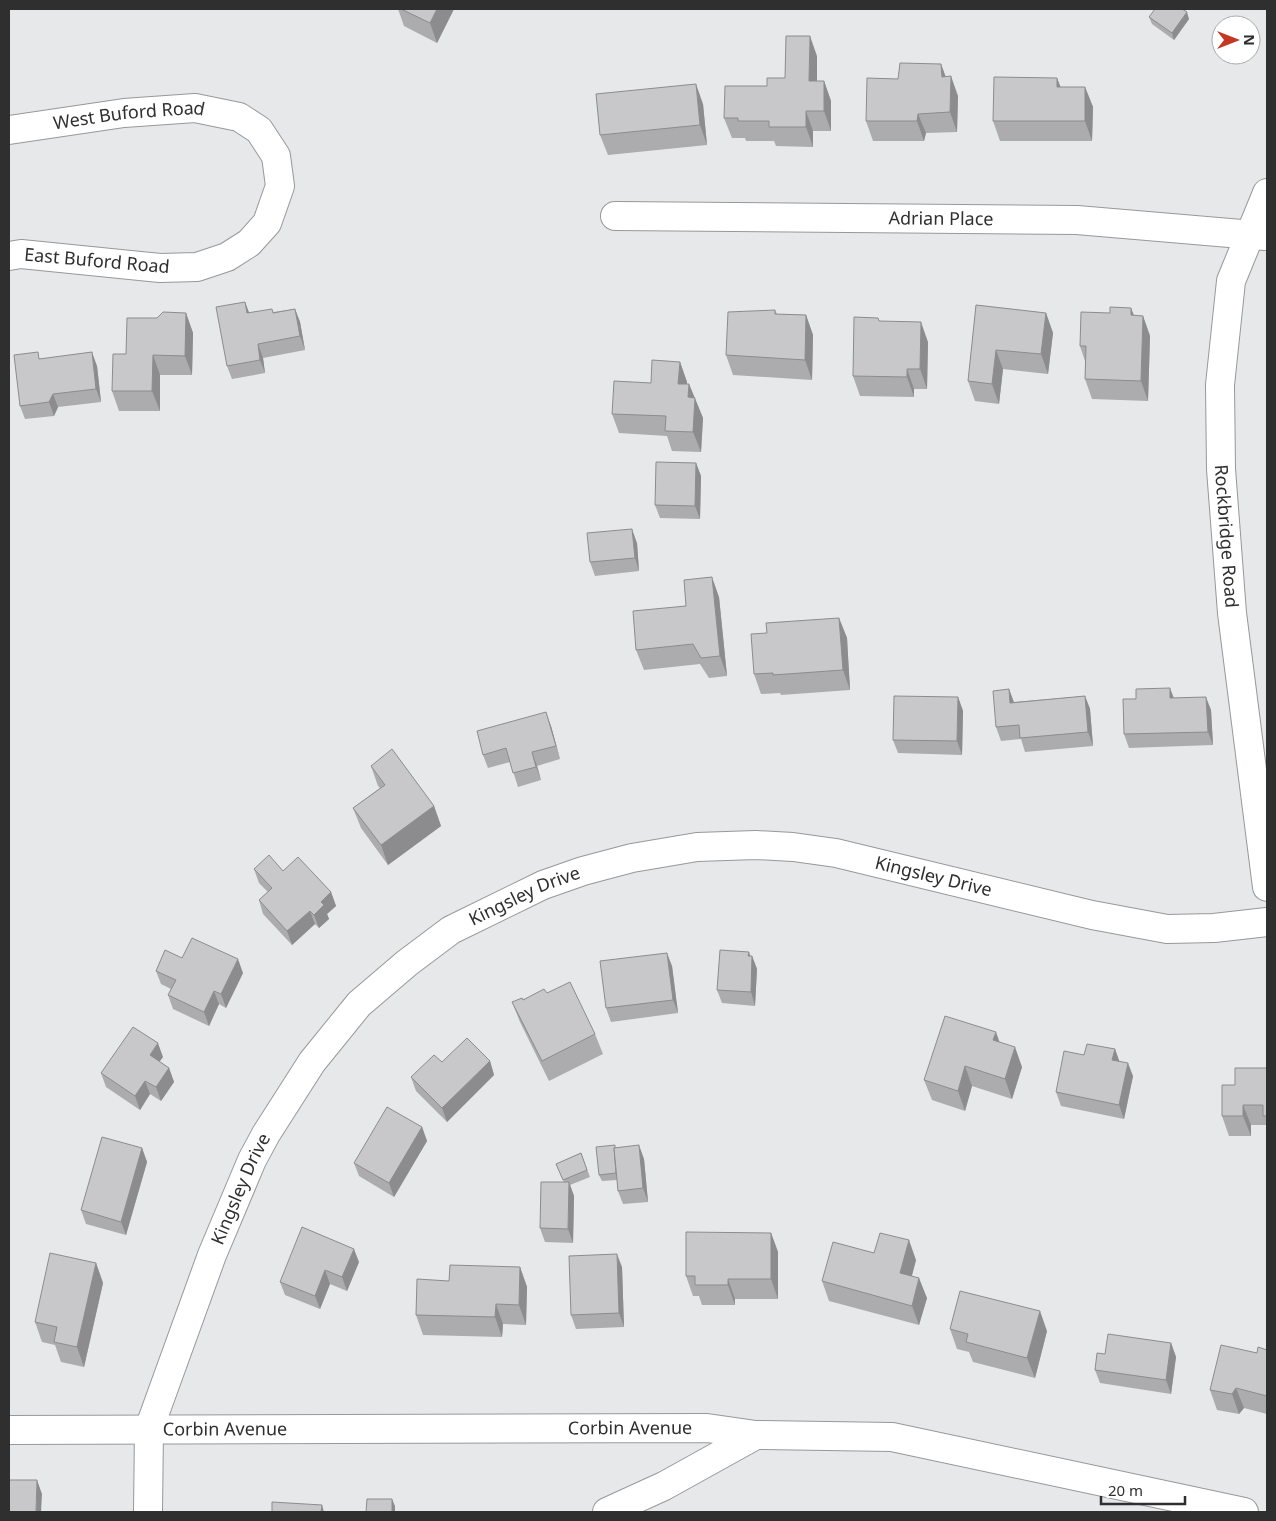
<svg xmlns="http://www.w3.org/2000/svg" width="1276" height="1521" font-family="'Noto Sans',sans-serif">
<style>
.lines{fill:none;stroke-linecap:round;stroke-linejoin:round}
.minor-casing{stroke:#97989a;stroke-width:30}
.minor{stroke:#fff;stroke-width:28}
.wall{fill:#acacaf}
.shaded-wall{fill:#8c8c8e}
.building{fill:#c8c8cb;stroke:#8c8c8e}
.labels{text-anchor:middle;stroke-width:4.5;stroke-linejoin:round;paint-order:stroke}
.street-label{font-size:18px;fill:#2f2f30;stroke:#fff}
</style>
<rect width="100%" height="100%" fill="#e7e8ea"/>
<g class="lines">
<defs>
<g id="minor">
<path id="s1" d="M9 130 124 113 195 108 239 117 259 130 276 156 280 186 267 223 249 243 227 257 197 267 160 268 21 254 9 256"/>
<path id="s2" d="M1267 193 1231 281 1220 385 1221 469 1232 613 1267 887"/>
<path id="s3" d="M615 216 1077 220 1265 236"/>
<path id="s4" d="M9 1430 707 1428 756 1435 892 1437 1244 1512"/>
<path id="s5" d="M148 1512 149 1429 212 1255 252 1160 266 1134 312 1062 359 1004 407 963 451 930 543 885 583 871 632 858 697 847 756 845 793 847 836 853 1092 915 1167 929 1214 928 1267 922"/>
<path d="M607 1512 664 1486 756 1435"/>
</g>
</defs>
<use href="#minor" class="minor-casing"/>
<use href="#minor" class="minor"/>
</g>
<g class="wall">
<path d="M257 9H278V10Z"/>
<path d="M398 9H454L437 43 404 26Z"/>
<path d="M1149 17 1189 19 1174 40 1152 24Z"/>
<path d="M817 56V81H824L831 101V131H813V147L776 146 774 141H746L745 138H732L724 118 767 86 785 78Z"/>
<path d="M941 64 946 77 958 96 957 132 926 133 924 141H873L866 121 898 79Z"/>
<path d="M1057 78 1060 87H1085L1093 107 1092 141H1000L993 121Z"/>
<path d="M703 104 707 145 608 155 600 135Z"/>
<path d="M245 302 249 313 273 312 295 309 300 322 305 350 263 358 265 373 232 379 227 366Z"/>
<path d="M976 305 1046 313 1053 333 1048 374 1003 369 999 404 975 401 968 381Z"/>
<path d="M1131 308 1134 315 1143 316 1150 336 1148 401 1092 399 1085 379V361L1080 346 1110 313Z"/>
<path d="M775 310 777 314 806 315 813 335 812 380 733 375 726 355Z"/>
<path d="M186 313 193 333 192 375H160V411H119L112 391 157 318Z"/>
<path d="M879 321 928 342 927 389H914V397L860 396 853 376Z"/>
<path d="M41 359 97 366 101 402 58 407 54 416 25 419 20 406Z"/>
<path d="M680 362 687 382V384H689L703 418 701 452 672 451 667 436 619 433 612 414 651 383Z"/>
<path d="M696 463 701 476 700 519 660 518 655 505Z"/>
<path d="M637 543 639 571 595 576 590 562Z"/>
<path d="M719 597 727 676 709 678 700 664 644 670 636 650 686 606Z"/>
<path d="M839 618 847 638 850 690 781 695 780 693 761 694 754 674 767 633Z"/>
<path d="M1009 689 1014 702 1085 696 1090 709 1093 746 1025 752 1021 739 1001 741 996 727Z"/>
<path d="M958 697 963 711 962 755 898 753 893 740Z"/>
<path d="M1174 698 1211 710 1213 745 1129 748 1124 734Z"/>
<path d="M551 726 560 759 537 766 541 780 518 787 510 762 488 768 483 755Z"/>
<path d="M371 766 434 806 441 826 388 865 361 828 353 808 380 788 378 786Z"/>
<path d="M254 869 283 871 331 892 336 906 327 914 329 919 319 928 315 924 292 945 263 914 259 900 268 892 259 883Z"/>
<path d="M750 956H752L757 969 755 1006 722 1003 717 990Z"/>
<path d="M182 958 243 973 226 1008 219 1004 209 1026 173 1009 168 995 171 989 161 984 156 971Z"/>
<path d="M672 966 678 1013 611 1022 606 1008Z"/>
<path d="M547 993 595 1034 603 1054 549 1081 520 1022 512 1002Z"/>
<path d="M999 1042 1022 1067 1012 1099 972 1086 965 1111 932 1100 924 1080Z"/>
<path d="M1115 1049 1119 1061 1133 1076 1124 1119 1061 1106 1056 1092 1084 1055Z"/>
<path d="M163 1057 159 1062 169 1068 174 1082 161 1101 150 1094 140 1110 106 1087 101 1073Z"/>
<path d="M490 1061 494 1075 447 1122 416 1091 411 1077 442 1062Z"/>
<path d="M1267 1068V1127V1125H1251V1136H1229L1222 1116 1235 1085Z"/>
<path d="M422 1127 427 1141 394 1197 359 1176 354 1163Z"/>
<path d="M615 1145V1148L644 1159 648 1202 623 1204 618 1191 617 1180 602 1181 599 1175Z"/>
<path d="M142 1148 147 1162 126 1235 86 1224 81 1210Z"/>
<path d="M581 1153 590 1177 570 1185 574 1196 573 1243 545 1242 540 1228 564 1182 556 1164Z"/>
<path d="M771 1233 778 1252V1299H735V1305H702L699 1296H693L686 1276Z"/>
<path d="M874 1253 916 1260 912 1276 927 1298 919 1325 829 1301 822 1281Z"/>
<path d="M359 1262 347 1291 330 1284 320 1309 285 1295 280 1282Z"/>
<path d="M96 1263 103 1283 84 1367 61 1362 55 1345 42 1342 35 1322Z"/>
<path d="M520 1267 527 1287 526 1325 503 1324 502 1337 423 1335 416 1315 449 1281Z"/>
<path d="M622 1267 624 1327 576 1329 571 1315Z"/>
<path d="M950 1329 1047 1331 1035 1378 973 1362 969 1352 957 1349Z"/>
<path d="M1171 1343 1176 1357 1171 1394 1100 1383 1095 1370 1105 1354Z"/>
<path d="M1267 1350V1414L1244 1408 1239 1414 1217 1410 1210 1390 1257 1353Z"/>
</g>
<g class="shaded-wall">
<path d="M437 9H454L437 43 430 23Z"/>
<path d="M1187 12 1189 19 1174 40 1172 33Z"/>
<path d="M810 36 817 56V101L809 81Z"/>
<path d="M941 64 948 84 942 77Z"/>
<path d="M951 76 958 96 957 132 950 112Z"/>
<path d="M1057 78 1065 98 1057 87Z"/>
<path d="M824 81 831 101V131L824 111Z"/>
<path d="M696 84 703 104 707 145 700 125Z"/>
<path d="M1085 87 1093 107 1092 141 1085 121Z"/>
<path d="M806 111 813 131V147L806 127Z"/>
<path d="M918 114 926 133 924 141 917 121Z"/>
<path d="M245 302 250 315 247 313Z"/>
<path d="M1131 308 1138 328 1131 315Z"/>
<path d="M295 309 300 322 305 350 300 336Z"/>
<path d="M186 313 193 333 192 375 185 356Z"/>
<path d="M1046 313 1053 333 1048 374 1041 354Z"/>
<path d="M806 315 813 335 812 380 805 360Z"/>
<path d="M1143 316 1150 336 1148 401 1141 381Z"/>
<path d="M921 322 928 342 927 389 920 369Z"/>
<path d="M258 344 263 358 265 373 260 360Z"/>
<path d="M996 350 1003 369 999 404 992 384Z"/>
<path d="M92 352 97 366 101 402 96 389Z"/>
<path d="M153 355 160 375V411L152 391Z"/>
<path d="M680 362 687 382 686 403 678 384Z"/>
<path d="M907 369 914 389V397L907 377Z"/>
<path d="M689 384 703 418 701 452 693 432 688 397Z"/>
<path d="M53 394 58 407 54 416 49 402Z"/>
<path d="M696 463 701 476 700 519 695 506Z"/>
<path d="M632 529 637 543 639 571 635 558Z"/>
<path d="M712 577 719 597 727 676 720 656Z"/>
<path d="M839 618 847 638 850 690 843 670Z"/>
<path d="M1170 688 1175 701 1170 698Z"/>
<path d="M1009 689 1014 703H1010Z"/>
<path d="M1085 696 1090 709 1093 746 1088 732Z"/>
<path d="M958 697 963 711 962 755 957 741Z"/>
<path d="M1206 697 1211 710 1213 745 1208 732Z"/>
<path d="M546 712 551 726 560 759 556 746Z"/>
<path d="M532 752 537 766 541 780 536 767Z"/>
<path d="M434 806 441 826 388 865 381 845Z"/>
<path d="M331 892 336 906 327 914 329 919 319 928 314 915 321 902Z"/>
<path d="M310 911 315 924 292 945 287 931Z"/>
<path d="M749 952 752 961V956L757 969 755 1006 751 992 748 956Z"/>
<path d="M667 953 672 966 678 1013 673 1000Z"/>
<path d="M238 959 243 973 226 1008 221 994Z"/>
<path d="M214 991 219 1004 209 1026 204 1012Z"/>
<path d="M996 1032 1003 1052 993 1040Z"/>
<path d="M158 1043 163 1057 154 1069 150 1055Z"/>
<path d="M1015 1047 1022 1067 1012 1099 1005 1079Z"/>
<path d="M1115 1049 1120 1063 1112 1060Z"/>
<path d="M490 1061 494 1075 447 1122 442 1108Z"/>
<path d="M1128 1063 1133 1076 1124 1119 1119 1105Z"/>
<path d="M965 1066 972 1086 965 1111 958 1091Z"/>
<path d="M169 1068 174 1082 161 1101 156 1087Z"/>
<path d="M145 1081 150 1094 140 1110 135 1096Z"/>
<path d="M1243 1105 1251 1125V1136L1243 1116Z"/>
<path d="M422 1127 427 1141 394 1197 389 1183Z"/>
<path d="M639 1145 644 1159 648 1202 643 1188Z"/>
<path d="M142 1148 147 1162 126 1235 121 1222Z"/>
<path d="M569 1182 574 1196 573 1243 568 1229Z"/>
<path d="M771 1233 778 1252V1299L771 1279Z"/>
<path d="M909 1240 916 1260 907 1293 900 1273Z"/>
<path d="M354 1249 359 1262 347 1291 342 1277Z"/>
<path d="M617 1254 622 1267 624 1327 619 1313Z"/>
<path d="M96 1263 103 1283 84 1367 77 1347Z"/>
<path d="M520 1267 527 1287 526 1325 519 1305Z"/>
<path d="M325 1270 330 1284 320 1309 315 1296Z"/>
<path d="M919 1278 927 1298 919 1325 912 1306Z"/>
<path d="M728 1279 735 1299V1305L728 1285Z"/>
<path d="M496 1304 503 1324 502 1337 495 1317Z"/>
<path d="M1040 1311 1047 1331 1035 1378 1027 1358Z"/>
<path d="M1171 1343 1176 1357 1171 1394 1166 1380Z"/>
<path d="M1236 1388 1244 1408 1239 1414 1232 1394Z"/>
<path d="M37 1480 42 1494 41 1512H36Z"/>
<path d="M392 1499 395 1506V1512H392Z"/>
<path d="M322 1505 324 1512H321Z"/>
</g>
<g class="building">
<path d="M401 9H437L430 23Z"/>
<path d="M1155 9H1182L1187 12 1172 33 1149 17Z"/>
<path d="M786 36H810L809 81H824V111H806V127H769V121H738V118H724L725 86H767V78H785Z"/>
<path d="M900 63 941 64 942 77 951 76 950 112 918 114 917 121H866L867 78 898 79Z"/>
<path d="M994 77 1057 78V87H1085V121H993Z"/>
<path d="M696 84 700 125 600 135 596 94Z"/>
<path d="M245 302 247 313 272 309 273 313 295 309 300 336 258 344 260 360 227 366 216 307Z"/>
<path d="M976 305 1046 313 1041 354 996 350 992 384 968 381Z"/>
<path d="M1110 307 1131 308V315L1143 316 1141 381 1085 379 1086 346H1080L1081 312 1110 313Z"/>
<path d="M775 310V314L806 315 805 360 726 355 728 312Z"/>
<path d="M163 312 186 313 185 356 153 355 152 391H112L113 354H126L127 318H157Z"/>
<path d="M854 317 878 318 879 321 921 322 920 369H907V377L853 376Z"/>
<path d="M38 352 39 359 92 352 96 389 53 394 49 402 20 406 14 355Z"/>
<path d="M652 360 680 362 678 384H689L688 397 695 398 693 432 665 431 666 416 612 414 614 381 651 383Z"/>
<path d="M656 462 696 463 695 506 655 505Z"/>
<path d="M632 529 635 558 590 562 587 533Z"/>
<path d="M712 577 720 656 701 658 693 644 636 650 633 611 686 606 684 580Z"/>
<path d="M839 618 843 670 773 675V673L754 674 751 634 767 633 766 623Z"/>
<path d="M1170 688V698L1206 697 1208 732 1124 734 1123 699H1136V689Z"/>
<path d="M1009 689 1010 703 1085 696 1088 732 1020 738 1019 725 996 727 993 691Z"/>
<path d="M894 696 958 697 957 741 893 740Z"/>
<path d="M546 712 556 746 532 752 536 767 513 773 506 748 483 755 477 731Z"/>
<path d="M392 749 434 806 381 845 353 808 385 785 371 766Z"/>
<path d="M269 855 283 871 298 857 331 892 321 902 324 905 314 915 310 911 287 931 259 900 272 888 254 869Z"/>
<path d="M192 938 238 959 221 994 214 991 204 1012 168 995 176 980 156 971 165 950 182 958Z"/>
<path d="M720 950 749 952 748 956H752L751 992 717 990Z"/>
<path d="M667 953 673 1000 606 1008 600 961Z"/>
<path d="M570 982 595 1034 542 1061 512 1002 522 998 523 1000 544 989 547 993Z"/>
<path d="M945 1016 996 1032 993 1040 1015 1047 1005 1079 965 1066 958 1091 924 1080Z"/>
<path d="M133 1027 158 1043 150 1055 169 1068 156 1087 145 1081 135 1096 101 1073Z"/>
<path d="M467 1038 490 1061 442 1108 411 1077 434 1055 442 1062Z"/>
<path d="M1087 1044 1115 1049 1112 1060 1128 1063 1119 1105 1056 1092 1064 1051 1084 1055Z"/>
<path d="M1235 1068H1267V1116H1263V1105H1243V1116H1222V1085H1235Z"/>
<path d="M387 1107 422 1127 389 1183 354 1163Z"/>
<path d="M102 1137 142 1148 121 1222 81 1210Z"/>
<path d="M615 1145V1148H614L616 1173 599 1175 596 1147Z"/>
<path d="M639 1145 643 1188 618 1191 614 1148Z"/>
<path d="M581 1153 587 1170 563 1180 556 1164Z"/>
<path d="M541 1182H569L568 1229 540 1228Z"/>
<path d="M302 1227 354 1249 342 1277 325 1270 315 1296 280 1282Z"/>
<path d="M686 1232 771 1233V1279H728V1285H695V1276H686Z"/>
<path d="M880 1233 909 1240 900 1273 919 1278 912 1306 822 1281 833 1242 874 1253Z"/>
<path d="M50 1253 96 1263 77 1347 54 1342 57 1327 35 1322Z"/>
<path d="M617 1254 619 1313 571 1315 569 1256Z"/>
<path d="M450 1265 520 1267 519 1305 496 1304 495 1317 416 1315 417 1279 449 1281Z"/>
<path d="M960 1291 1040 1311 1027 1358 966 1342 968 1334 950 1329Z"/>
<path d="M1108 1334 1171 1343 1166 1380 1095 1370 1097 1353 1105 1354Z"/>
<path d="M1221 1345 1257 1353 1258 1347 1267 1350V1396L1236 1388 1232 1394 1210 1390Z"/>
<path d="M9 1480H37L36 1512H9Z"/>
<path d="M367 1499H392V1512H366Z"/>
<path d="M272 1502 322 1505 321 1512H272Z"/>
</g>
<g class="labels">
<g class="street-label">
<text dy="6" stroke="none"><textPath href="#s1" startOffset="121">West Buford Road</textPath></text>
<text dy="6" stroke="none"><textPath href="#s3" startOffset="326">Adrian Place</textPath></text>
<text transform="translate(97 261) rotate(5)" y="6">East Buford Road</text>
<text dy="6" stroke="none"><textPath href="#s2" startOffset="351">Rockbridge Road</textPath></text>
<text dy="6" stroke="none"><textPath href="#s5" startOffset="1180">Kingsley Drive</textPath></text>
<text dy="6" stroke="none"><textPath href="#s5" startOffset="760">Kingsley Drive</textPath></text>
<text dy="6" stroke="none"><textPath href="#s5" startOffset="340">Kingsley Drive</textPath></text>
<text dy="6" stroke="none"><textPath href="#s4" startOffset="216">Corbin Avenue</textPath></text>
<text dy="6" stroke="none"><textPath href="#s4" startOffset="621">Corbin Avenue</textPath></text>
</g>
</g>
<rect width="1276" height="1521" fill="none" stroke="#2f2f30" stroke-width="20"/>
<g transform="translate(1236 40) rotate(90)"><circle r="24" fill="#ffffff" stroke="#acacac"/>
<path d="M0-4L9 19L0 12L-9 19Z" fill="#c43823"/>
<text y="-8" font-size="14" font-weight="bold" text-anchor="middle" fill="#2f2f30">N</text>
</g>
<path d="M1101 1496v8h84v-8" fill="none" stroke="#2f2f30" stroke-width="2.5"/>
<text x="1108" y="1496" font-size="15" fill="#2f2f30" stroke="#ffffff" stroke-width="4" paint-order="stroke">20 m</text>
</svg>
